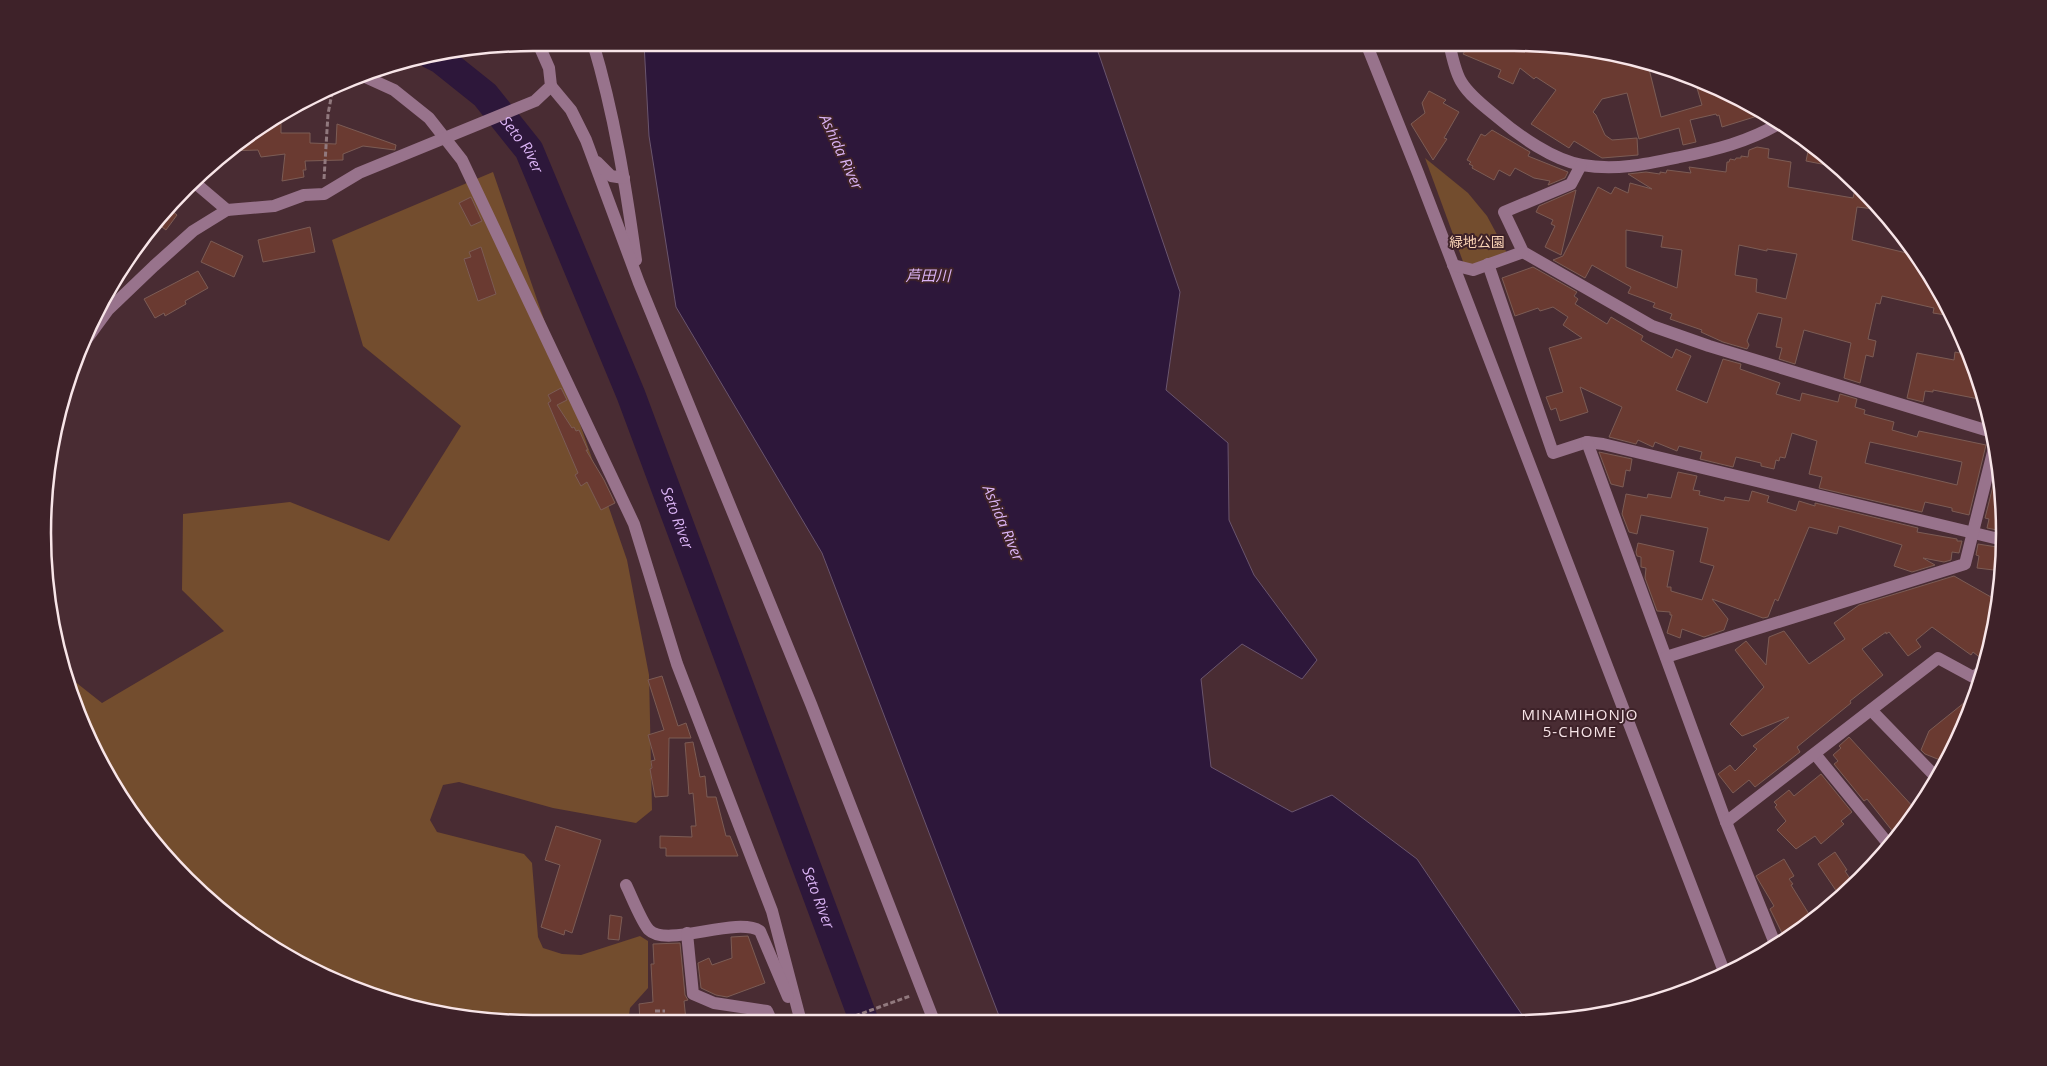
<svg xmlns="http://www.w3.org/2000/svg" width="2047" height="1066" font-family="'Open Sans','Noto Sans JP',sans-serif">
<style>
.green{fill:#734d2e}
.water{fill:#2d173a;stroke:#6a556e}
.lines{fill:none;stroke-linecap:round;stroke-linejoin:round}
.river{stroke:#2d173a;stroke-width:29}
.building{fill:#6a3a31;stroke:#7c5c55;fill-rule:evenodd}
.path{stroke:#91797e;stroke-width:3;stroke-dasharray:5 2.5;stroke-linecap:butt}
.minor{stroke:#98738c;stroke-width:12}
.labels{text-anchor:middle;stroke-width:4;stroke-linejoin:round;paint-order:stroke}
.park-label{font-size:14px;fill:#fad3b5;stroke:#3e2229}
.water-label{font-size:15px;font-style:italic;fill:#dab3f4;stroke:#3e2229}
.neighbourhood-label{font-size:15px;letter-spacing:1px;fill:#f8e5e8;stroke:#3e2229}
.rim{fill:none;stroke:#f8e5e8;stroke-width:2.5}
</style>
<rect width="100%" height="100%" fill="#492c33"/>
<g class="green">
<path d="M1425 158 1468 193 1487 216 1508 255 1465 267Z"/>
<path d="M493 172 627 560 649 675 652 810 636 823 553 808 459 782 443 785 430 820 437 832 524 854 532 863 538 937 543 948 562 954 581 955 640 936 648 941V988L630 1008 628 1022H501L406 1007 316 973 235 922 186 880 125 806 93 750 64 673 102 703 224 631 182 590 183 514 290 502 389 541 461 426 363 346 332 240Z"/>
</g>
<path class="water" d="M644 43H1095L1180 292 1166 390 1228 443 1229 520 1254 575 1317 660 1302 679 1242 644 1201 679 1211 767 1292 812 1332 795 1417 859 1525 1019 1237 1020 1227 1018 1217 1020 1001 1021 822 553 676 307 649 136Z"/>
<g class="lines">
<path class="river" id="s1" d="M430 54 440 59 485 95 529 150 631 395 864 1021"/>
</g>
<g class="building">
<path d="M1470 43 1546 44 1558 53 1565 47 1647 61 1661 117 1702 105 1697 88 1709 85 1731 93 1764 114 1722 127 1719 115 1717 116 1716 114 1690 120 1696 142 1683 145 1679 128 1639 139 1627 93 1602 99 1593 112 1596 115 1605 135 1612 140 1637 138 1638 155 1602 158 1574 141 1569 148 1531 124 1556 90 1536 77 1534 79 1520 68 1513 84 1498 77 1501 70 1463 54Z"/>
<path d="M1429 91 1446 100 1443 103 1459 112 1444 138 1447 139 1433 160 1411 124 1425 113 1422 103Z"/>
<path d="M281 113V133H310V143L336 144 337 124 396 145 395 150 363 146 343 154V160L305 161 306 170H303L304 177 282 181 285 154 261 157 258 150 227 151Z"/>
<path d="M1492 130 1530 152 1528 156 1568 172 1565 178 1548 185 1550 181 1534 178 1515 168 1510 176 1499 170 1494 180 1472 168 1473 166 1469 164 1471 162 1467 160 1481 134 1485 136Z"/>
<path d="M1810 142 1813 144 1837 167 1806 161Z"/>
<path d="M1757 147 1769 149 1768 158 1791 162 1788 187 1853 198 1856 185 1883 210 1857 207 1852 240 1915 255 1939 288 1952 316 1933 313 1934 308 1882 296 1880 304 1876 303 1868 339 1876 341 1873 357 1866 355 1860 383 1844 378 1851 343 1804 330 1795 364 1779 359 1782 348 1776 347 1782 318 1758 313 1747 341 1749 345 1747 349 1723 342 1701 332 1702 330 1670 319 1672 314 1653 307 1655 303 1628 293 1631 287 1592 265 1585 278 1553 260 1563 256 1598 187 1611 194 1615 187 1628 193 1630 183 1652 189 1628 174 1646 172 1660 174V172L1666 173 1667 170 1691 173 1689 167 1726 172 1727 162H1729L1730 159 1735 160 1736 158H1741V156L1748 157 1749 150ZM1626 230 1663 236 1661 247 1682 250 1677 288 1626 267ZM1739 245 1767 251V249L1797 254 1786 299 1756 292 1757 279 1735 275Z"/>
<path d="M1576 190 1574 199 1561 255 1545 247 1555 226 1551 224 1553 220 1536 212 1539 206Z"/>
<path d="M471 197 482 221 471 226 459 203Z"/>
<path d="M167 207 177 215 166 230 155 222Z"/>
<path d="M310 227 315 252 263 262 258 240Z"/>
<path d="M211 241 243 256 234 277 201 262Z"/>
<path d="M481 247 496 294 478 301 464 259 471 257 469 252Z"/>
<path d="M1533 267 1577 292 1574 296 1578 299 1575 304 1607 324 1611 317 1643 336 1641 340 1672 358 1676 349 1691 356 1676 390 1707 403 1723 359 1741 364 1740 369 1780 383 1776 394 1800 401 1802 393 1838 402 1840 394 1857 399 1855 407 1865 410 1864 414 1894 422 1892 430 1917 437 1919 431 1986 445 1969 515 1952 511V508L1925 502 1922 512 1819 488 1822 477 1809 474 1817 441 1792 433 1785 458 1780 457 1779 461 1776 460 1774 469 1761 466V463L1736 457 1733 467 1700 459 1702 452 1679 446 1677 451 1655 442 1653 447 1638 440 1636 444 1609 437 1622 407 1580 387 1588 412 1560 421 1556 408 1551 410 1546 397 1563 392 1549 348 1582 338 1563 325 1568 317 1553 307 1540 311 1538 308 1515 316 1502 278ZM1870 442 1962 462 1957 485 1865 463Z"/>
<path d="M198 271 208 288 185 301 186 304 165 316 164 313 155 318 144 299Z"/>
<path d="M1955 352 1969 355 1979 376 1984 400 1933 390V392L1925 391 1923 402 1907 398 1917 353 1954 360Z"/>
<path d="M561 388 567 400 557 405 572 428 574 427 576 431 579 430 588 450H586L604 480 615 503 601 510 587 482 581 486 575 475 578 473 548 403 551 401 548 395Z"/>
<path d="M1599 452 1632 459 1630 471 1626 470 1623 487 1611 484Z"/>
<path d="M1999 462 2000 469 2002 531 1987 528 1989 519 1985 518Z"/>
<path d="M1678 472 1697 476 1693 490 1700 491 1699 495 1724 501 1725 497 1749 501 1752 491 1769 496 1767 502 1796 511 1799 501 1815 506V503L1918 528 1917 532 1957 539V541H1962L1959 553 1952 552 1951 560 1944 562 1923 558 1935 565 1912 572 1894 566 1902 545 1839 526 1837 534 1809 527 1778 601 1775 599 1768 617 1763 618 1712 599 1728 619 1724 630 1704 637 1682 629 1680 638 1667 633 1672 615H1670V612L1657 611 1645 578 1646 568 1641 567V557L1637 556 1636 552 1638 543 1674 551 1667 587H1671V591L1702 600 1714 566 1700 562 1708 528 1641 515 1637 534 1629 532 1622 514 1626 494 1647 498 1648 494 1671 498Z"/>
<path d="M1978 544 2003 548 2002 571 1977 568 1979 556 1976 555Z"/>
<path d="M1954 576 1998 601 1987 663 1973 652 1971 655 1932 627 1916 640 1921 647 1908 656 1889 632 1886 634V632L1862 649 1883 675 1850 701 1851 703 1797 747 1800 752 1755 787 1749 780 1733 793 1718 774 1730 765 1735 771 1757 749 1753 746 1789 717 1742 736 1730 724 1764 687 1735 650 1746 641 1766 665 1769 637 1784 631 1809 664 1845 639 1834 623 1859 605Z"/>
<path d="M662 676 678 726 686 723 691 738H669L668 796 655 797 650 769 652 768 651 761 655 760 648 735 664 730 648 680Z"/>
<path d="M1975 694 1951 754 1945 747 1940 760 1925 754 1921 750 1929 731Z"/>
<path d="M1849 737 1915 809 1903 826 1894 833 1867 799 1864 801 1834 764 1838 761 1833 755 1841 748 1839 746Z"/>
<path d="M693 742 700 777 705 776 707 797H716L726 836H730L738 856H666V848H660V836L692 837 691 826H696L693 793 689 794 685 743Z"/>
<path d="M1821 774 1852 812 1841 821 1844 824 1821 844 1815 836 1796 849 1777 830 1786 821 1775 807 1777 805 1774 802 1789 790 1794 796Z"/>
<path d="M556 826 601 840 572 933 565 930 564 935 541 927 560 865 545 860Z"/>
<path d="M1835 852 1847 870 1845 871 1853 883 1839 895 1818 864Z"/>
<path d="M1784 859 1794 876 1789 879 1793 884 1791 885 1812 919 1786 941 1770 909 1774 906 1756 876Z"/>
<path d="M610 915 622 917 619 940 608 939Z"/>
<path d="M748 936 765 983 727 997 716 995 701 988 698 963 709 958 712 965 732 958 731 937Z"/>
<path d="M680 943 685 995 688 1000 684 1001 686 1020 640 1022 639 1004 653 1002 651 964H654L653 944Z"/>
</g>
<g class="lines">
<g class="path">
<path d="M324 179 328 114 333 88"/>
<path d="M655 1011H665"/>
<path d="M841 1021 910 996"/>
<path d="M710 1022H728"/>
</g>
<g class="minor">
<path d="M593 43C614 113 626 187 636 260"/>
<path d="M1366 43 1418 173 1725 974"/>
<path d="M1449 43C1452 55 1455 73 1462 83 1470 96 1485 107 1497 117 1519 136 1553 160 1582 165 1616 171 1647 164 1680 157 1715 150 1748 142 1780 123"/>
<path d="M361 75 394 90 429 118 462 160 634 524 677 664 772 911 801 1022"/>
<path d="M551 86 571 110 586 140 639 283 811 704 934 1021"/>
<path d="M597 162 611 176 624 178"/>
<path d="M1581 165 1571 184 1504 212 1523 252 1652 326 1709 346 1992 432"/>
<path d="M194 182 227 210"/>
<path d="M1488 264 1553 453 1587 442 1603 444 2003 540"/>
<path d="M1453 265 1473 270 1523 252"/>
<path d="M78 351 108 310 154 266 193 231 227 210 274 206 304 195 324 194 359 173 535 101 551 86 549 68 538 43"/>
<path d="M1587 442 1726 822 1776 946"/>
<path d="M1666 657 1965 564 1995 444"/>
<path d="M1871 710 1936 777"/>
<path d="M1815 754 1890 846"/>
<path d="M1726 822 1938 658 1973 677 1984 670"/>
<path d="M626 885C631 895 642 923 649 930 667 948 736 916 760 931L788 997"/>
<path d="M687 933 693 994 714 1003 767 1011 772 1022"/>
</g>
</g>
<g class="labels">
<g class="park-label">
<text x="1477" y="247">緑地公園</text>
</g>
<g class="water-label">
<text dy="5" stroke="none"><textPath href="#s1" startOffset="131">Seto River</textPath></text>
<text transform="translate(841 152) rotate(65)" y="5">Ashida River</text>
<text x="928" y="281">芦田川</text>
<text dy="5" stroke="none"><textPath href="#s1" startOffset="536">Seto River</textPath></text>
<text transform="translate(1003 523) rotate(67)" y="5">Ashida River</text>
<text dy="5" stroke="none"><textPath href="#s1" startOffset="941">Seto River</textPath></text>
</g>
<g class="neighbourhood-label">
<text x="1580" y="720">MINAMIHONJO<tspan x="1580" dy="17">5-CHOME</tspan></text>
</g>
</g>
<path d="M0 0H2047V1066H0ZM533 51H1514A482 482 0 0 1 1996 533V533A482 482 0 0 1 1514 1015H533A482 482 0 0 1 51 533V533A482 482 0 0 1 533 51Z" fill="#3e2229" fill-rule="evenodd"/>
<path class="rim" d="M533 51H1514A482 482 0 0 1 1996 533V533A482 482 0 0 1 1514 1015H533A482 482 0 0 1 51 533V533A482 482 0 0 1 533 51Z"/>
</svg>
